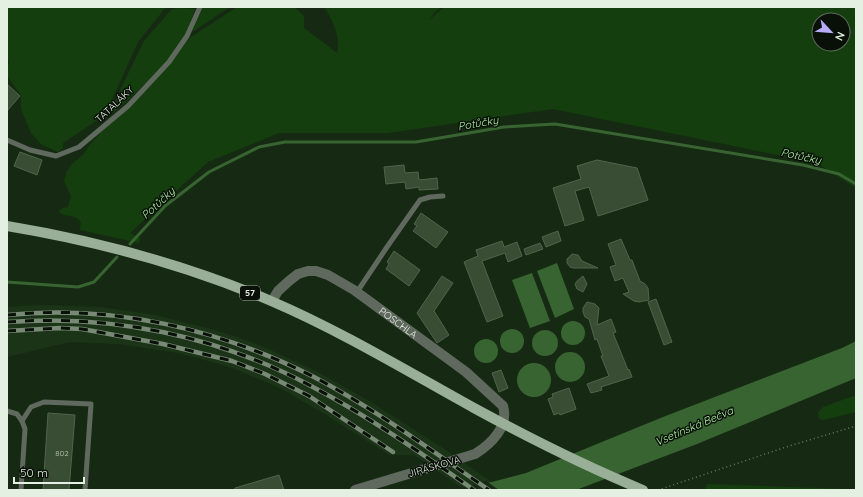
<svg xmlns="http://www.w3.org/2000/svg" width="863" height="497" font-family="Quicksand,sans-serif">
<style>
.built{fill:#1b3417}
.green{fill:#143e0e;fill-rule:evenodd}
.water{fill:#386431}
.pier{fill:#162a13}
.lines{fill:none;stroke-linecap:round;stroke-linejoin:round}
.stream{stroke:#386431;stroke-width:3}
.building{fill:#384d34;stroke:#4f654b}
.path{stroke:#677864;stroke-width:1.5;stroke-dasharray:1 3;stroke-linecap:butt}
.lane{stroke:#5f695e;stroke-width:5}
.street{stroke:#5f695e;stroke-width:10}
.primary{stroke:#9aaf97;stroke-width:10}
.rail-casing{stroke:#788976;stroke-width:4.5}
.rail{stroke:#081007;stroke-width:3;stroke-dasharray:9;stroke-linecap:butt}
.labels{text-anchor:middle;stroke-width:3;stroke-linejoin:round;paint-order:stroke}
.number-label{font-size:8px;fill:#b9c8b6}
.shield{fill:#081007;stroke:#a2aea0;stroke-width:1}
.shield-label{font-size:9px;font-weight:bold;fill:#e4f1e2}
.street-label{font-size:10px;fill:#e4f1e2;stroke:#081007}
.water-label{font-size:11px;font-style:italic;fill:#acefa2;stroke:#081007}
</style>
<rect width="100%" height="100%" fill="#162a13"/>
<path class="built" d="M39 305 99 307 155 315 211 329 237 337 264 347 316 371 366 399 443 448 503 490H465L414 455H389L328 416 282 389 235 369 205 360 178 353 119 344 70 342 7 357V307Z"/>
<g class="green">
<path d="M7 7H166L138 42 105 115 63 143V148L58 152 41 144 31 133 21 109V95L7 76V62L9 65 7 51Z"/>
<path d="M203 7H230L192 32Z"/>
<path d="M237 7H294L304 16V28L337 53C341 36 333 21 324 7H442L435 12 428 21 444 7H856V188L817 163 553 109 388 133H279L208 162 130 233 140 238 139 243 80 230 81 223C76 214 70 217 61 214L59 211 63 208 68 207 71 196 64 181 67 171 72 164 84 154 88 147 113 118 174 58 188 39ZM819 20H843V44H819Z"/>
<path d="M176 8 195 9C190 23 186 37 177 49 159 73 133 95 111 115V109L144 41 171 10Z"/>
<path d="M856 395V412L823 420 819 418 818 413 823 407Z"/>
<path d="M707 484 848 489 705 490Z"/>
</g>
<g class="water">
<path d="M557 263 574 309 555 318 537 271Z"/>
<path d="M532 273 550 321 530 328 512 280Z"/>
<circle cx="573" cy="333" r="12"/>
<circle cx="512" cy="341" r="12"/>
<circle cx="545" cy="343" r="13"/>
<circle cx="486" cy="351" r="12"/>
<path d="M856 341V378L697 444 576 490H461L526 473 663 417 842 348Z"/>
<circle cx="570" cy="367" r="15"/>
<circle cx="534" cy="380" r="17"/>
</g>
<path class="pier" d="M486 481 499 490H466L463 488Z"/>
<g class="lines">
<g class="stream">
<path d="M130 244 165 206 209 172 259 147 285 142H416L504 127 555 124 803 165 839 174 856 184"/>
<path d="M7 282 78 287 94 282 117 257"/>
</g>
</g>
<g class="building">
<path d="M7 84 20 96 7 111Z"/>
<path d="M20 152 42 160 37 175 14 166Z"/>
<path d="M597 160 637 168 648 200 598 216 589 187 575 191 584 220 565 226 553 188 581 179 577 166Z"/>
<path d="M404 165 405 173 418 172 419 180 437 178 438 189 419 190V187L406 189 405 182 386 184 384 167Z"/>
<path d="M421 213 448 232 436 248 413 231 417 226 414 224Z"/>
<path d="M558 231 561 241 546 247 542 237Z"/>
<path d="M621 239 630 260H632L640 281 645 284 648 288 649 300 639 302 634 301 623 294 629 292 623 278 615 281 610 267 616 265 608 244Z"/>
<path d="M502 241 504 247 517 242 522 256 508 262 505 253 482 261 503 316 487 322 464 262 478 256 476 250Z"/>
<path d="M540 243 543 249 526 255 524 249Z"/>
<path d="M394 251 420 270 409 286 386 269 389 264 387 262Z"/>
<path d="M572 254 578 255 582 261 598 268H573L570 267 567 263V259Z"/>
<path d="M442 276 453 283 434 311 449 335 437 343 417 313Z"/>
<path d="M583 276 587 284 583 292 577 289 575 284 577 281Z"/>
<path d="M656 299 672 342 664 345 648 302Z"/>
<path d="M587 302 595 304 599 308 597 325 611 319 616 332 613 333 628 370 629 369 632 377 601 387 602 390 591 393 587 384 609 376 601 356H603L597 339 595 340 589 319 585 317 583 312V308Z"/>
<path d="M501 370 508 388 499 392 492 373Z"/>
<path d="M569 388 576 409 560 415 559 413 554 415 548 399 553 397 552 394Z"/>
<path d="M48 413 75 415 69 490H43Z"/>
<path d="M279 475 284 490H235V488Z"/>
</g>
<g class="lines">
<path class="path" d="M658 490 786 447 856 426"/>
<g class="lane">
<path d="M7 140 30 150 56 156 79 147 128 106 169 62 187 36 200 7"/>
<path d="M357 292 387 247 420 200 430 197 443 196"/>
<path d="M7 411 17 414 22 421 25 429 21 490"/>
<path d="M22 421 31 407 44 402 91 404 85 490"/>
</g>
<path class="street" id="s1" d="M272 301 278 291 289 281 298 274 308 271H316L328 275 354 290 466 372 503 406C509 427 491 444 475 454L355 490"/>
<path class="primary" d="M7 226C98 241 186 265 271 301 341 331 407 371 474 408 529 438 585 466 643 490"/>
<defs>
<g id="rail">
<path d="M7 315C112 304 220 329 314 377 375 409 432 451 489 490"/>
<path d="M7 322C112 314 218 336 311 386 368 416 421 453 474 490"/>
<path d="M7 331 60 328 82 329 163 344 232 361 265 374 309 396 393 452"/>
</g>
</defs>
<use href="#rail" class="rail-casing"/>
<use href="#rail" class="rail"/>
</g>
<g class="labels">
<g class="number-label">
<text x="62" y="456">802</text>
</g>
<rect class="shield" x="240" y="286" width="20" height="14" rx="3"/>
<g class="shield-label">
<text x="250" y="296">57</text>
</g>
<g class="street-label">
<text transform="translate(114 104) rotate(-43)" y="4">TATALÁKY</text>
<text dy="4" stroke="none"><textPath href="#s1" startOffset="154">POSCHLA</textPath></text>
<text transform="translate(434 466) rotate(-16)" y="4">JIRÁSKOVA</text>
</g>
<g class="water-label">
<text transform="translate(478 123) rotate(-10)" y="4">Potůčky</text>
<text transform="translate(801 156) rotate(12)" y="4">Potůčky</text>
<text transform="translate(158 203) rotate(-43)" y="4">Potůčky</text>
<text transform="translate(694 426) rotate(-23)" y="4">Vsetínská Bečva</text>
</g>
</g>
<rect width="863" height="497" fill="none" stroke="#e4f1e2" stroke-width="16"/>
<g transform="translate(831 32) rotate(116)"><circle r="19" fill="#081007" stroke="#606a5f"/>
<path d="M0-3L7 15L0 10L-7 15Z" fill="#b8abf7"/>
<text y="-6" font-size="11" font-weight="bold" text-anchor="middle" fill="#e4f1e2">N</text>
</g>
<path d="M14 477v6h70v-6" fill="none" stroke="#e4f1e2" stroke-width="2"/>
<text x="20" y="477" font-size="12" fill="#e4f1e2" stroke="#081007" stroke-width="3" paint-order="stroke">50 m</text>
</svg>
